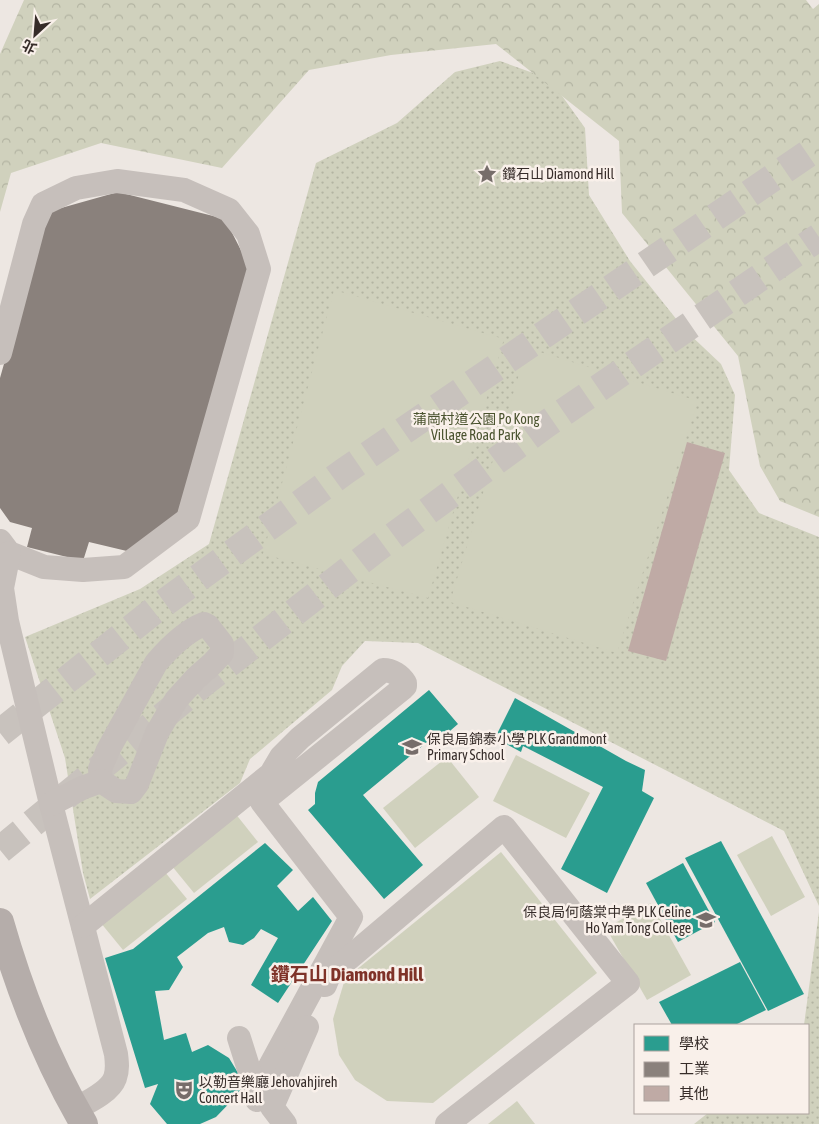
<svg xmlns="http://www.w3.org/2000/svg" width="819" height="1124" font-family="'Asap Condensed','Noto Sans TC',sans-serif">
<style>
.grass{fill:url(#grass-dots)}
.forest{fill:url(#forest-crowns)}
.pitch{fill:#d0d1bd}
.schools{fill:#2a9d8f}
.industry{fill:#8a817c}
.building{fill:#bfaaa5}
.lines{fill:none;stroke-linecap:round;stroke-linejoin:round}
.highway-tunnel{stroke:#c8c2bd;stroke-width:28;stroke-dasharray:28 14;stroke-linecap:butt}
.minor{stroke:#c6bfbb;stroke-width:24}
.major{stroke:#b5adaa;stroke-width:28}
.labels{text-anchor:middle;stroke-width:5;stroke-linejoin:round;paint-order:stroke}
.poi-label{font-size:14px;fill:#362c29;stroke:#f9f0ea;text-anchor:start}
.park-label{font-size:14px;fill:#4a532f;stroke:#f9f0ea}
.district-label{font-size:19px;font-weight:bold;fill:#7f3228;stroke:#f9f0ea}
</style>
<defs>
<pattern id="grass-dots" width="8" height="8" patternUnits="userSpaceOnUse" patternTransform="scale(1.25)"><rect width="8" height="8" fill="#d0d1bd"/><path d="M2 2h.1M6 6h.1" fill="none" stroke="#b3b4a2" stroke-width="1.8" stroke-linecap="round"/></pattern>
<pattern id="forest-crowns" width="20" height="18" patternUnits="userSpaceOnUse" patternTransform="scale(1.25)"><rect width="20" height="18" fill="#d0d1bd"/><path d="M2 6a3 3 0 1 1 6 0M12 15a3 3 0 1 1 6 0" fill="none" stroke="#b3b4a2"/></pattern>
</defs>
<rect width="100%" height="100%" fill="#ede7e2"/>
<g class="grass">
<path d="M500 61 550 79 585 128 589 195 630 261 685 330 721 364 735 395 729 470 759 513 819 537V906L784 831 418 643 365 641 342 666 332 690 250 759 240 783 90 899 83 873 65 758 25 637 140 589 209 544 316 163 397 123 455 72Z"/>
<path d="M819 912V1124H694L708 1113H808V1025H804Z"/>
</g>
<path class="forest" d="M24 0H806L813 9 819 4V517L780 501 760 466 738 356 622 213 619 141 496 44 391 55 309 70 222 168 101 143 11 173 0 212V54Z"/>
<g class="pitch">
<path d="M334 290 504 339 428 598 263 554Z"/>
<path d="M527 348 698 401 617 653 450 602Z"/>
<path d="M516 755 590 793 566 838 493 801Z"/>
<path d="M447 757 479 797 415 848 383 808Z"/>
<path d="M231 808 258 842 194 893 167 860Z"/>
<path d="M772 836 805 897 771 916 737 855Z"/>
<path d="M501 852 597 973 433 1103 387 1101 355 1080 339 1055 333 1019 345 979Z"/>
<path d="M160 866 187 899 123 950 96 917Z"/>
<path d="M651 903 691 975 647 1000 606 928Z"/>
<path d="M517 1101 535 1124H488Z"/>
</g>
<g class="schools">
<path d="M429 690 458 724 436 743 432 738 363 795 423 865 384 899 308 810 315 804V793L318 782Z"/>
<path d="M515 698 626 761 645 770 642 791 654 798 607 893 561 869 603 787 523 746 521 752 495 738Z"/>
<path d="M721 841 804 994 768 1011 685 858Z"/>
<path d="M265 843 293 870 277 886 298 911 313 897 332 921 278 1003 251 985 278 938 261 929 254 938 243 945 229 942 224 927 208 933 177 957 183 967 169 990 155 991 164 1040 186 1033 192 1052 208 1045 229 1058 246 1086 216 1117 200 1124H167L150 1104 158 1084 145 1088 105 958 133 949Z"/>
<path d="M683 863 715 922 678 942 646 883Z"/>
<path d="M740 962 766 1010 735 1025H672L659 1002Z"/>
</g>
<path class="industry" d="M118 192 225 219 250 268 180 517 131 552 89 542 83 561 27 547 32 528 10 522 0 508V378L47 212Z"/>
<path class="building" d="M687 442 725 453 666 661 628 651Z"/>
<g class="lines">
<g class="highway-tunnel">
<path d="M0 733 156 609 345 471 819 146"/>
<path d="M0 850 206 681 376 549 545 425 819 237"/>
</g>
<g class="minor">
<path d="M0 353 34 224 43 204 76 188 117 181 184 190 229 210 248 234 259 269 188 519 124 567 83 570 44 567 9 553 0 541"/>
<path d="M9 553 2 588 7 621 51 804 116 1054C117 1062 118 1070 115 1078 110 1092 88 1102 75 1109"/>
<path d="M204 624 208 626 222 644V653L213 663 196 678 176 700 157 733 137 784 131 792 116 791 101 781 100 769 108 750 156 663C168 649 186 631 204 624Z"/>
<path d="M51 804 82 788 101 781"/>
<path d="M83 926 271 774 281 757 300 738 383 670C392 670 400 675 405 683V686L402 689 262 802 351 917 256 1092"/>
<path d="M325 985 329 975 504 827 628 983 447 1124"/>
<path d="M239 1038 256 1092 257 1100"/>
<path d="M285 1124 272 1107 307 1027"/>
</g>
<path class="major" d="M0 922C20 992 47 1061 84 1124"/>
</g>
<defs>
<symbol id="sight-bare" viewBox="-9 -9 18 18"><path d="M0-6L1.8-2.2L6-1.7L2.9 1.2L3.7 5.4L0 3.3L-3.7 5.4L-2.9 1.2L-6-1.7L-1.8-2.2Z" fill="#766d6a" stroke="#f9f0ea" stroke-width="2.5" paint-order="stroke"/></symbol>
<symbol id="school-bare" viewBox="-9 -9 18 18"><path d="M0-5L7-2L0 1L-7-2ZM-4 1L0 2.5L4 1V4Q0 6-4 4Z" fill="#766d6a" stroke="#f9f0ea" stroke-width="2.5" paint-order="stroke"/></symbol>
<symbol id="theatre-bare" viewBox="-9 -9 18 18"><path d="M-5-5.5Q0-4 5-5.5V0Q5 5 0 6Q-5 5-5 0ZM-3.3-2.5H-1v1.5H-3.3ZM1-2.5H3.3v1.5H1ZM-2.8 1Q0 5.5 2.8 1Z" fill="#766d6a" stroke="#f9f0ea" stroke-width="2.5" paint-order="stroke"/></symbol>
</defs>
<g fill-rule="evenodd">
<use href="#sight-bare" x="473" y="160" width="28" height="28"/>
<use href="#school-bare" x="398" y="733" width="28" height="28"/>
<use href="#school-bare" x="692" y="906" width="28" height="28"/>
<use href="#theatre-bare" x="170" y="1076" width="28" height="28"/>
</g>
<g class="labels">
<g class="poi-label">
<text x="502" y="179">鑽石山 Diamond Hill</text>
<text x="427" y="744">保良局錦泰小學 PLK Grandmont<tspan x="427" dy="16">Primary School</tspan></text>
<text x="691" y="917" text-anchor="end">保良局何蔭棠中學 PLK Celine<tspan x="691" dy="16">Ho Yam Tong College</tspan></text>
<text x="199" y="1087">以勒音樂廳 Jehovahjireh<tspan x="199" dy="16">Concert Hall</tspan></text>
</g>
<g class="park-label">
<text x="476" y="424">蒲崗村道公園 Po Kong<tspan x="476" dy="16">Village Road Park</tspan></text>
</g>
<g class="district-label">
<text x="347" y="981">鑽石山 Diamond Hill</text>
</g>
</g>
<rect x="634" y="1024" width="175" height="90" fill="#f9f0ea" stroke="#aba29d"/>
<rect x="644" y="1036" width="25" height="15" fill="#2a9d8f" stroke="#aba29d"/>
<text x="679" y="1049" font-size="15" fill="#362c29">學校</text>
<rect x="644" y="1062" width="25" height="15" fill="#8a817c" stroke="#aba29d"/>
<text x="679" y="1074" font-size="15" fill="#362c29">工業</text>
<rect x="644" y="1086" width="25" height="15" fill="#bfaaa5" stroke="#aba29d"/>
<text x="679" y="1099" font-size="15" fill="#362c29">其他</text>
<g transform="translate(35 35) rotate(206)" stroke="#f9f0ea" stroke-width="4" paint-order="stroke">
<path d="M0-4L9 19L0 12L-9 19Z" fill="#362c29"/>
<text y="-8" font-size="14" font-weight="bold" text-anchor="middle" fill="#362c29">北</text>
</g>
</svg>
